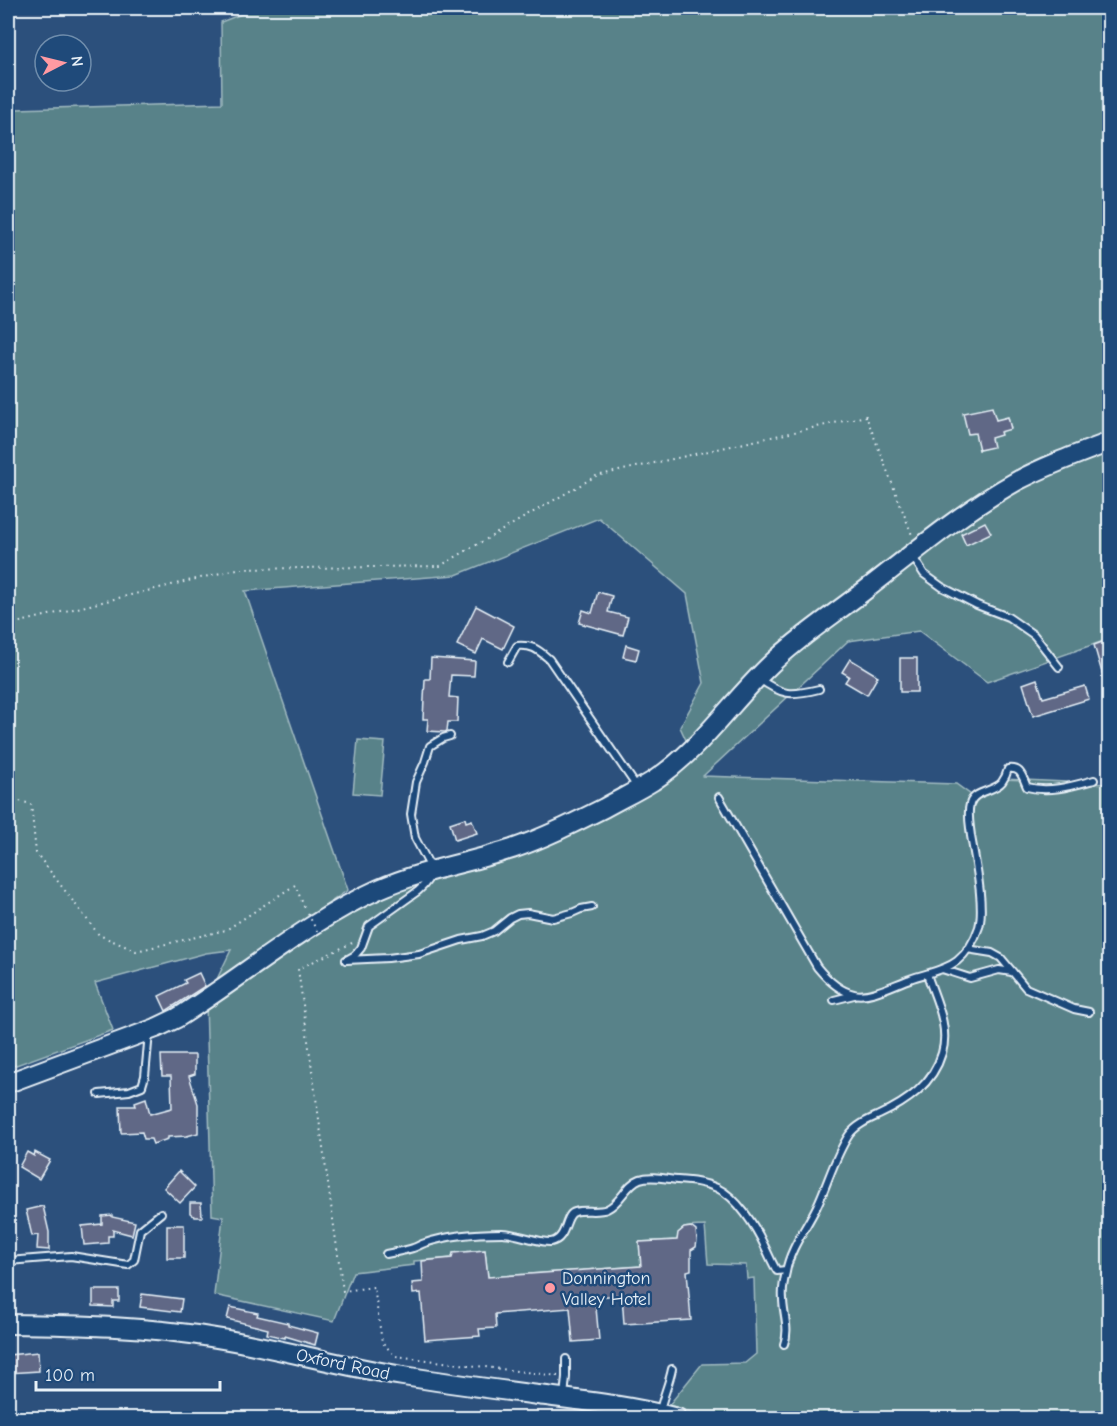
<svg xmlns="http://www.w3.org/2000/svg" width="1117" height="1426" font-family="'Comic Neue',sans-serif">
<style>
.green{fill:#598289;stroke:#a0bac0;stroke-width:1.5;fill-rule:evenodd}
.building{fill:#606886;stroke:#e8f1f8;stroke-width:1.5}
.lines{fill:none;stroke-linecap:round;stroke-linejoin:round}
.lane-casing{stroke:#e8f1f8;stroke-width:10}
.secondary-casing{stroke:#e8f1f8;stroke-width:22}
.path{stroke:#e8f1f8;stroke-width:2;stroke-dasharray:1.5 4.5;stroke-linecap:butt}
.lane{stroke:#1f4a7a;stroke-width:6}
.secondary{stroke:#1f4a7a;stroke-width:18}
.path-bridge{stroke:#e8f1f8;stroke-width:2;stroke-dasharray:1.5 4.5;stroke-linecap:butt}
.poi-dot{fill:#ff9aa2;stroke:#1f4a7a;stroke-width:2}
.labels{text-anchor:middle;stroke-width:5;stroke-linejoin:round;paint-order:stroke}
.poi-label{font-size:18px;fill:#e8f1f8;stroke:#1f4a7a;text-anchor:start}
.street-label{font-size:18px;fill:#e8f1f8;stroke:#1f4a7a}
</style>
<rect width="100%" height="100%" fill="#2c507c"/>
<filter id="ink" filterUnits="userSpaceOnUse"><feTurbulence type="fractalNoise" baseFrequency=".0167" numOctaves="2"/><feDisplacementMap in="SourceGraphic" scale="12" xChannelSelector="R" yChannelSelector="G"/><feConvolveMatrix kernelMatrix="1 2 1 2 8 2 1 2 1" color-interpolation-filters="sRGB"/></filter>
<g filter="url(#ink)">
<g class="green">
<path d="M257 8H1109V639L987 682 919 631 848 641 703 776 956 784 974 797 1002 779 1107 784 1109 748V1418H709L669 1405 702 1364 745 1363 756 1354 754 1278 747 1279 746 1265 708 1264 705 1226C691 1227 680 1224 677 1240L639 1242 641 1266 488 1277 485 1250 453 1253 452 1258 414 1261V1265L353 1272 334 1321 214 1295 223 1217 212 1215 206 1002 231 950 206 953 95 983 113 1030 8 1068V114L16 109 222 103 221 22ZM599 518 687 594 704 683 680 727 691 751 514 848 355 901 294 927 348 890 245 591 456 575Z"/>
<path d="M358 740 385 742 380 795 353 793Z"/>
</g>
<g class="building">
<path d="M992 407 996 420 1008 417 1011 429 1000 432 1001 435 991 438 993 447 979 450 975 433 968 434 963 413Z"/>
<path d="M985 522 991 533 966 545 961 534Z"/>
<path d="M598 592 612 596 608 612 628 617 623 635 579 623 583 610 592 613Z"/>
<path d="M476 606 514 626 503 649 483 639 476 654 457 645Z"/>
<path d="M1105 641 1110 657V689L1107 690 1094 645Z"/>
<path d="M626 645 639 649 636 660 623 657Z"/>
<path d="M431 658 475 661 474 676 451 675 449 697 458 698 457 722H448L447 731 445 732 427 731 428 719H423L425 679H430Z"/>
<rect x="900" y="658" width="17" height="34"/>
<path d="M850 659 878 676 867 695 845 682 849 676 842 672Z"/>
<path d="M1037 679 1043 698 1085 686 1089 699 1033 716 1023 684Z"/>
<path d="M465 818 466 822 472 820 477 833 455 840 450 823Z"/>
<path d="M199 973 205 986 166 1011 159 996 186 983 184 980Z"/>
<path d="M161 1055H195V1074L189 1076 198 1104V1133L187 1136 168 1137V1139L153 1144 151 1139H144L142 1132 121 1133 120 1106H136L135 1102 146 1098 150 1114 172 1108 171 1076H162Z"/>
<path d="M27 1152 34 1156 35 1152 50 1160 39 1179 19 1167Z"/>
<path d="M179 1171 195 1187 180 1203 164 1188Z"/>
<path d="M190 1203H201L202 1217H195L190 1213Z"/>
<path d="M43 1206 49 1232V1250L37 1249 38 1235 32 1236 26 1210Z"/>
<path d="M112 1215V1217L135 1222 132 1235 113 1230V1236H108V1243L84 1245 82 1226 102 1224V1216Z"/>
<rect x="167" y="1225" width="17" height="33"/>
<path d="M691 1227 696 1231 697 1240 696 1247 691 1250V1270L687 1271 691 1320 624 1324 622 1295 595 1297 599 1340 573 1342 570 1308 495 1314 496 1328 479 1329 480 1336 425 1340 421 1293 413 1294 412 1283 423 1282 422 1261 452 1258 453 1253 485 1250 488 1277 641 1266 639 1242 677 1240 678 1233 684 1228Z"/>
<path d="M93 1290H119V1301H113V1307L93 1306Z"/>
<path d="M142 1294 182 1299 180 1312 140 1307Z"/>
<path d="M230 1307 258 1313 257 1316 288 1323V1325L318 1333 315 1345 285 1336V1338L267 1334 268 1329 227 1319Z"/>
<path d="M38 1352 39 1371 8 1373V1355Z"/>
</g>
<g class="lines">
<defs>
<g id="lane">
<path d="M913 557 924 574 942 587 977 605 1008 617 1034 635 1059 667"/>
<path d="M508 662 517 646C533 645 537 649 549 659L637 787"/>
<path d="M758 678C783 696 790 696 819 689"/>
<path d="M719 797 817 967C826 978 839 991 854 994 870 998 895 984 910 979 926 973 944 971 957 961 967 953 975 939 979 927 985 905 975 860 971 836 970 826 967 814 970 804 974 790 994 792 1002 782 1005 778 1007 773 1008 769 1021 767 1022 776 1027 787 1049 793 1072 786 1094 780"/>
<path d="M967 949 992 953 1001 958 1026 988 1074 1009 1089 1012"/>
<path d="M346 960 355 955 361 948 369 926 418 891C425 885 430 879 432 870L415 838 411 814 416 782 425 762 430 746 443 738 450 736"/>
<path d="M346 960 388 958 419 954 461 940 482 936 494 931 510 918 518 914 528 913 553 918 572 913 581 909 592 907"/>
<path d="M942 969 970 978 999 970 1012 972"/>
<path d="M834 1000 854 995"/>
<path d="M99 1094 129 1091 142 1086 145 1076 149 1033"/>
<path d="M386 1254C395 1252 404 1251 413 1248 417 1247 421 1244 425 1243 449 1235 477 1233 502 1233 516 1233 539 1243 551 1242 568 1239 564 1214 575 1212 584 1209 598 1213 607 1209 621 1203 626 1184 640 1179 651 1175 666 1179 677 1180 690 1181 704 1182 717 1188 737 1197 756 1227 765 1247 769 1255 772 1263 777 1271L786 1270"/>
<path d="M8 1261 71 1256 128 1265 134 1260 140 1230 161 1213"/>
<path d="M784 1344C790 1329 783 1314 783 1299 782 1290 784 1280 786 1272 790 1248 807 1227 817 1206 828 1183 835 1156 849 1135 856 1125 868 1120 879 1115 907 1102 933 1084 942 1053 950 1026 935 999 927 974"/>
<path d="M564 1397 566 1377V1359"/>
<path d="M660 1411C663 1396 669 1384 672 1369"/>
</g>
<g id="secondary">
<path d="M8 1083 156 1028 177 1018C244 976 308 921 379 889 422 870 468 863 512 849 544 838 574 823 604 808 620 799 637 791 653 781 700 750 730 703 771 664 800 636 836 613 868 588 916 551 963 511 1017 481 1047 465 1078 454 1110 442"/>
<path d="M8 1324C77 1325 147 1326 216 1338 279 1348 340 1366 403 1376 448 1383 493 1389 538 1395 585 1401 631 1406 677 1418"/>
</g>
</defs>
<use href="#lane" class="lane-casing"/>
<use href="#secondary" class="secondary-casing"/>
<g class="path">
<path d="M8 625 237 569 440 566 596 476 866 416 912 535"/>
<path d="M8 798 31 804 36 853 99 935 136 951 226 930 295 885 306 911"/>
<path d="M352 943 298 969 343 1291 374 1287 382 1342 395 1356 558 1376"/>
</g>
<use href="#lane" class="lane"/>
<use href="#secondary" class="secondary"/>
<path class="path-bridge" d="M308 914 318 933"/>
</g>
</g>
<circle class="poi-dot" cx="550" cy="1288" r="6"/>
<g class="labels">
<g class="poi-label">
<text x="562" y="1284">Donnington<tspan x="562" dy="21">Valley Hotel</tspan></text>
</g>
<g class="street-label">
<text transform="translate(343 1364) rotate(12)" y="6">Oxford Road</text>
</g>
</g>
<rect width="1117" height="1426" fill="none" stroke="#1f4a7a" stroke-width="30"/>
<rect x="15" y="15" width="1087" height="1396" fill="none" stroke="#e8f1f8" stroke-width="2" filter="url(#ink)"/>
<g transform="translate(63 63) rotate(83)"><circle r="28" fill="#1f4a7a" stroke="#6f8dac" stroke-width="1.5"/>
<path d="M0-4.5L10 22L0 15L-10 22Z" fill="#ff9aa2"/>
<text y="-9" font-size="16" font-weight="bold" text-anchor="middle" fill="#e8f1f8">N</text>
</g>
<path d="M36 1381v9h184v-9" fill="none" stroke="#e8f1f8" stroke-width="3"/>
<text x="45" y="1381" font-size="18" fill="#e8f1f8" stroke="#1f4a7a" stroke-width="4.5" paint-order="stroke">100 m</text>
</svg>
